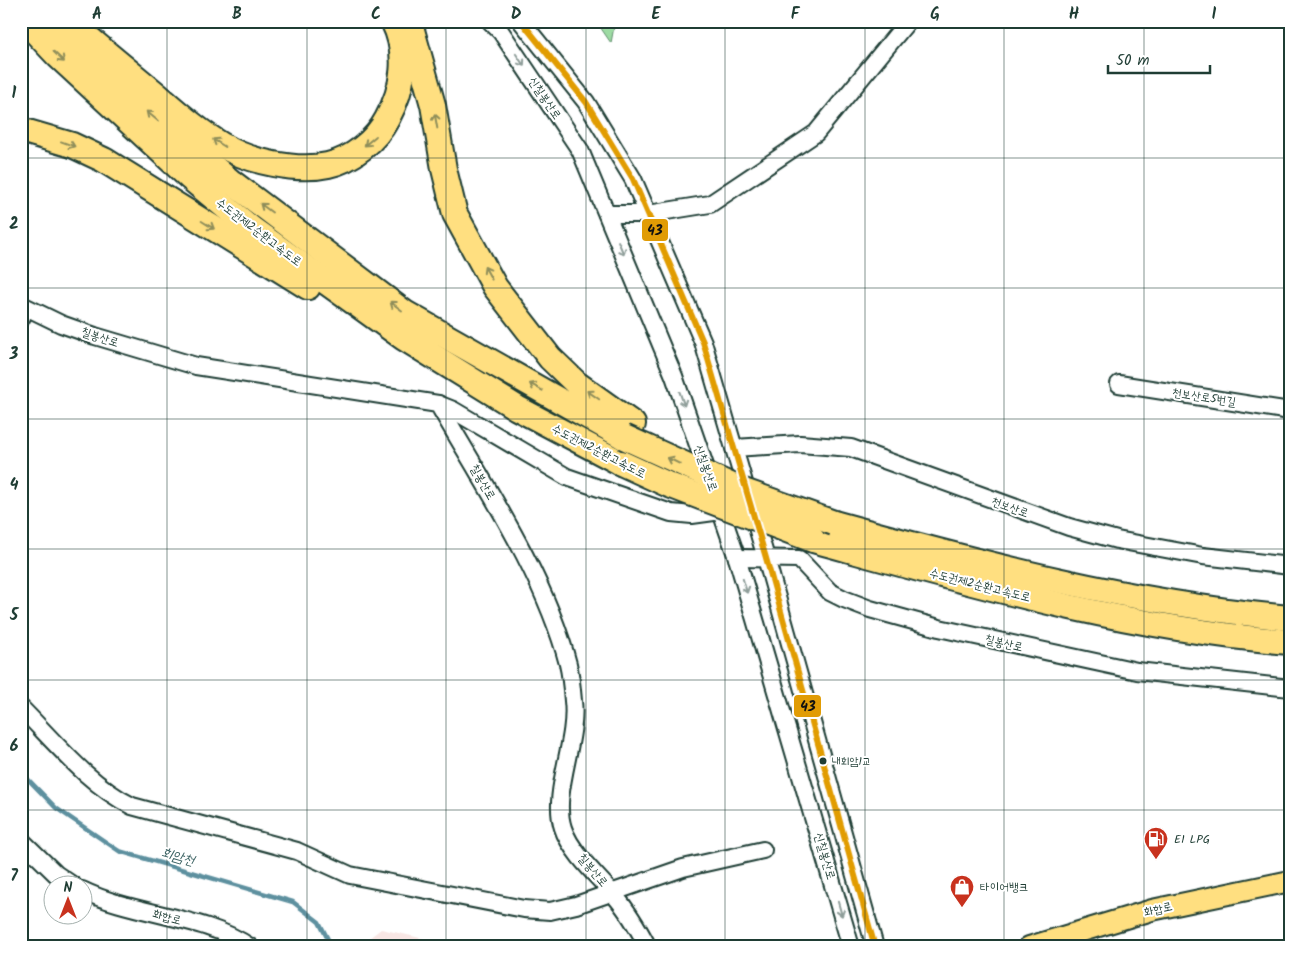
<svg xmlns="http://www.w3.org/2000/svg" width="1311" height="968" font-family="Kalam,'Poor Story',sans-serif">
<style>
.built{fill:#f8e6e4}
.green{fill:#9ddba3;stroke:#5e8c6c}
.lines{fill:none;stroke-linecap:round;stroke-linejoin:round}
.stream{stroke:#5d909f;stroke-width:4.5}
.minor-casing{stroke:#1f3d34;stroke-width:20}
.major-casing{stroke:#1f3d34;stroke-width:24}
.highway-casing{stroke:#1f3d34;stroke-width:28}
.minor{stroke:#fff;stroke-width:16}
.major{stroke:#ffdf80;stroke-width:20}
.highway{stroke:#ffdf80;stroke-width:24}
.highway-bridge-casing{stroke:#1f3d34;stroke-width:28;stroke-linecap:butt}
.highway-bridge{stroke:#ffdf80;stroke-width:24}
.bus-1-casing{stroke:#fff;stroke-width:10}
.bus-1{stroke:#e19c05;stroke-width:6}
.oneway{stroke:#8f8e5a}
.oneway2{stroke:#8f9e9a}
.grid{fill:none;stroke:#1f3d34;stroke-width:1;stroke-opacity:0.55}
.bus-dot{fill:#1f3d34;stroke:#fff;stroke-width:2}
.labels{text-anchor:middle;stroke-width:4;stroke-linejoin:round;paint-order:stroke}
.bus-label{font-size:11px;fill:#1f3d34;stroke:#fff;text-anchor:start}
.street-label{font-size:12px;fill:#1f3d34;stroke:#fff}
.poi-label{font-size:12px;fill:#1f3d34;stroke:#fff;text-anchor:start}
.water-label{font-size:14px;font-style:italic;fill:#396061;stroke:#fff}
.line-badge{stroke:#fff;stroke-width:2}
.pale-badge-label{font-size:14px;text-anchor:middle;font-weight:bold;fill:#111}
.neatline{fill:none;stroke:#1f3d34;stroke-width:2}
.grid-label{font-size:16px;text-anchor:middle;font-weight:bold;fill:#1f3d34}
</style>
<rect width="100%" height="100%" fill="#fff"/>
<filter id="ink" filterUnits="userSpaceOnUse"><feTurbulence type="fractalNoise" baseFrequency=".02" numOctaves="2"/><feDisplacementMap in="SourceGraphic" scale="10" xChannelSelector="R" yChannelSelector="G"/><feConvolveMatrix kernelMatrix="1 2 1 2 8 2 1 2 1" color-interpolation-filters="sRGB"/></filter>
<g filter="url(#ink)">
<path class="built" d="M381 929 460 947H367L369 938Z"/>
<path class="green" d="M596 21H615L611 43Z"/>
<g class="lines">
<path class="stream" d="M21 772 56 808 119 851 293 902 319 922 332 947"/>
<defs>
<g id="minor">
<path d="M490 21 501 32 580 150 674 376 737 558 851 947"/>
<path d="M521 21 586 102 633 179 703 342 766 558 875 947"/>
<path d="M607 214H648L710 204 816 133 908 21"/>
<path d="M21 319 26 307 61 324 95 336 196 366 438 404C484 484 545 575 568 664 571 676 572 689 573 701 578 741 551 793 563 828 570 851 599 878 615 896 628 911 639 930 648 947"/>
<path d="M1119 384 1290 411"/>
<path d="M438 404 453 410 567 477 671 513 692 515 721 511"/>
<path d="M734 448 800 444 851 448 1069 527 1117 540 1203 556 1290 566"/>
<path d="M737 558 799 559 830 592 844 599 870 609 939 628 1137 671 1290 688"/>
<path d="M21 708C55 742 88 784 132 806L297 851 350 875 524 909 550 911 576 905 683 868 763 850"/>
<path d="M21 840 56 874 74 886"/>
<path d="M82 890C133 915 206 916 250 947"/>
</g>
<path id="major" d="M1029 947 1152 910 1290 881"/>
<g id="highway">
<path d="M25 21 58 56 189 177 252 229 404 338 517 408 621 463"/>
<path d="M52 21 115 85 230 181 405 313 624 437"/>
<path d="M410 23 433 105 444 169 455 214 495 287 550 358 577 384 633 424"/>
<path d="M83 33C107 54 131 73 156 94 177 112 198 131 222 145 249 162 297 172 328 165 352 160 376 140 387 119 404 88 409 53 393 21"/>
<path d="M21 130 72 145 104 160 308 287"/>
<path d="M834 523C983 564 1135 604 1290 618"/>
<path d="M813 540C970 583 1127 629 1290 642"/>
</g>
</defs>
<use href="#minor" class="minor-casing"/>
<use href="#major" class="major-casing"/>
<use href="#highway" class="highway-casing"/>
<use href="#minor" class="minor"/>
<use href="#major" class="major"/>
<use href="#highway" class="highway"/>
<defs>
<g id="highway-bridge">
<path d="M624 437 741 490 834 523"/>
<path d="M621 463 669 485 813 540"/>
</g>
</defs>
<use href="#highway-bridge" class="highway-bridge-casing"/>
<use href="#highway-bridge" class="highway-bridge"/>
<defs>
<path id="bus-1" d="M521 21 586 102 633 179 703 342 766 558 875 947"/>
</defs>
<use href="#bus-1" class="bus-1-casing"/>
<use href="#bus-1" class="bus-1"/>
</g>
<defs><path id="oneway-shaft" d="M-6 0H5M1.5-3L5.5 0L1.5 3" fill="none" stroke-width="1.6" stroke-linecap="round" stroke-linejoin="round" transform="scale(1.25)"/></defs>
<g class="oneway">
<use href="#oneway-shaft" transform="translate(59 57) rotate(44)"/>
<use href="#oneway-shaft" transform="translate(152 116) rotate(-140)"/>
<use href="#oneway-shaft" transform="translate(436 121) rotate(-100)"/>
<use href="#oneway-shaft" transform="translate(370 141) rotate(140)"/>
<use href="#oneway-shaft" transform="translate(219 143) rotate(-148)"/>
<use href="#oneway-shaft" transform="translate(68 144) rotate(20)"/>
<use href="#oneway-shaft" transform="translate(266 208) rotate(-143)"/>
<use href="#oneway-shaft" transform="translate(208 225) rotate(32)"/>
<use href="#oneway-shaft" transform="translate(488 273) rotate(-119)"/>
<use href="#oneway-shaft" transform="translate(396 306) rotate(-143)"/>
<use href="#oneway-shaft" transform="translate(536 387) rotate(-151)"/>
<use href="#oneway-shaft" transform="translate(593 395) rotate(-145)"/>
<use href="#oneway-shaft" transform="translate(674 461) rotate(-154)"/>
</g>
<g class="oneway2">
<use href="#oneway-shaft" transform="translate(520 60) rotate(56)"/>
<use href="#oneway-shaft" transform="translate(621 248) rotate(67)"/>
<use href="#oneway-shaft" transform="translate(682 399) rotate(71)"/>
<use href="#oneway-shaft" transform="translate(745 586) rotate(73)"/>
<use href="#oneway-shaft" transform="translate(840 909) rotate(74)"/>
</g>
</g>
<path class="grid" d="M167 21V947M307 21V947M446 21V947M586 21V947M725 21V947M865 21V947M1004 21V947M1144 21V947M21 158H1290M21 288H1290M21 419H1290M21 549H1290M21 680H1290M21 810H1290"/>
<defs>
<symbol id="fuel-pin" viewBox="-11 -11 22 30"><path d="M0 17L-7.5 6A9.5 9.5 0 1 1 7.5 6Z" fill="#c8321e" stroke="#fff"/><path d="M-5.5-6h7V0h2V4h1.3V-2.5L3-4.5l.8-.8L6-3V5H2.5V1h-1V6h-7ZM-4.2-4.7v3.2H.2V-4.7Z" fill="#fff"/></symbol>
<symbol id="shop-pin" viewBox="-11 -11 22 30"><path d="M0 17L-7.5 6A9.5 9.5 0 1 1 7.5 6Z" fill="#c8321e" stroke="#fff"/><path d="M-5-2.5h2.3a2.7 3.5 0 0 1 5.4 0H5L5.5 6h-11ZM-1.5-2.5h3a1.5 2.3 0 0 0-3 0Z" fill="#fff"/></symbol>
</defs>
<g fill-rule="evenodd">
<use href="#fuel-pin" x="1142" y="825" width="28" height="38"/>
<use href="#shop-pin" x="948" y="873" width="28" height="38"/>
</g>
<circle class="bus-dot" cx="823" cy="761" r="4.5"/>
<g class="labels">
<g class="bus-label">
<text x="832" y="765">내회암1교</text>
</g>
<g class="street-label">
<text transform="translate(545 98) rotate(56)" y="4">신칠봉산로</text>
<text transform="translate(259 232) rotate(37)" y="4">수도권제2순환고속도로</text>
<text transform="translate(100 337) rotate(18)" y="4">칠봉산로</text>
<text transform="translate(1204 397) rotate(9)" y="4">천보산로5번길</text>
<text transform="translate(599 451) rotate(27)" y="4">수도권제2순환고속도로</text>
<text transform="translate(706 468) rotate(71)" y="4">신칠봉산로</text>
<text transform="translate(483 482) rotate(60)" y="4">칠봉산로</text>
<text transform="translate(1010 507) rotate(20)" y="4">천보산로</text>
<text transform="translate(980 585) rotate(14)" y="4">수도권제2순환고속도로</text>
<text transform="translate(1004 643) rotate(13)" y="4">칠봉산로</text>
<text transform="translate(825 856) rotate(74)" y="4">신칠봉산로</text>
<text transform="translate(593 870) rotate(50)" y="4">칠봉산로</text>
<text transform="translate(1158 909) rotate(-13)" y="4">화합로</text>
<text transform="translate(167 917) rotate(15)" y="4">화합로</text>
</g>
<g class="poi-label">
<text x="1174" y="843">E1 LPG</text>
<text x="980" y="891">타이어뱅크</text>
</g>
<g class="water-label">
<text transform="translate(178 856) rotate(16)" y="5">회암천</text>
</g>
</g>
<g class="line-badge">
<rect x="641" y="218" width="28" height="24" rx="5" fill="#e19c05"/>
<rect x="793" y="694" width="29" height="24" rx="5" fill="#e19c05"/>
</g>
<g class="pale-badge-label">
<text x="655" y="235">43</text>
<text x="808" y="711">43</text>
</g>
<rect width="1311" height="968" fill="none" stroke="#fff" stroke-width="55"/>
<g transform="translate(68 900)"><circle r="24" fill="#ffffff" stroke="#a5b1ae"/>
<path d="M0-4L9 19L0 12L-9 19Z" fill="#c8321e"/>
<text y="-8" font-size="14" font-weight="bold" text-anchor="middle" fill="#1f3d34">N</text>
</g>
<path d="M1108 65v8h102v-8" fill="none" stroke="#1f3d34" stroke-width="2.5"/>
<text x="1116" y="65" font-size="15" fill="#1f3d34" stroke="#ffffff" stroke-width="4" paint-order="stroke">50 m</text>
<rect x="28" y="28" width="1256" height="912" class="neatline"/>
<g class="grid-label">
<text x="97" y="19">A</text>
<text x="237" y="19">B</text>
<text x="376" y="19">C</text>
<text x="516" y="19">D</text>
<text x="656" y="19">E</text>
<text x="795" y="19">F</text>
<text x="935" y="19">G</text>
<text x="1074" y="19">H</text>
<text x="1214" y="19">I</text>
<text x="14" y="98">1</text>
<text x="14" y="229">2</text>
<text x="14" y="359">3</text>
<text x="14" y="490">4</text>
<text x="14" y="620">5</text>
<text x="14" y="751">6</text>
<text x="14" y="881">7</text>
</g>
</svg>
